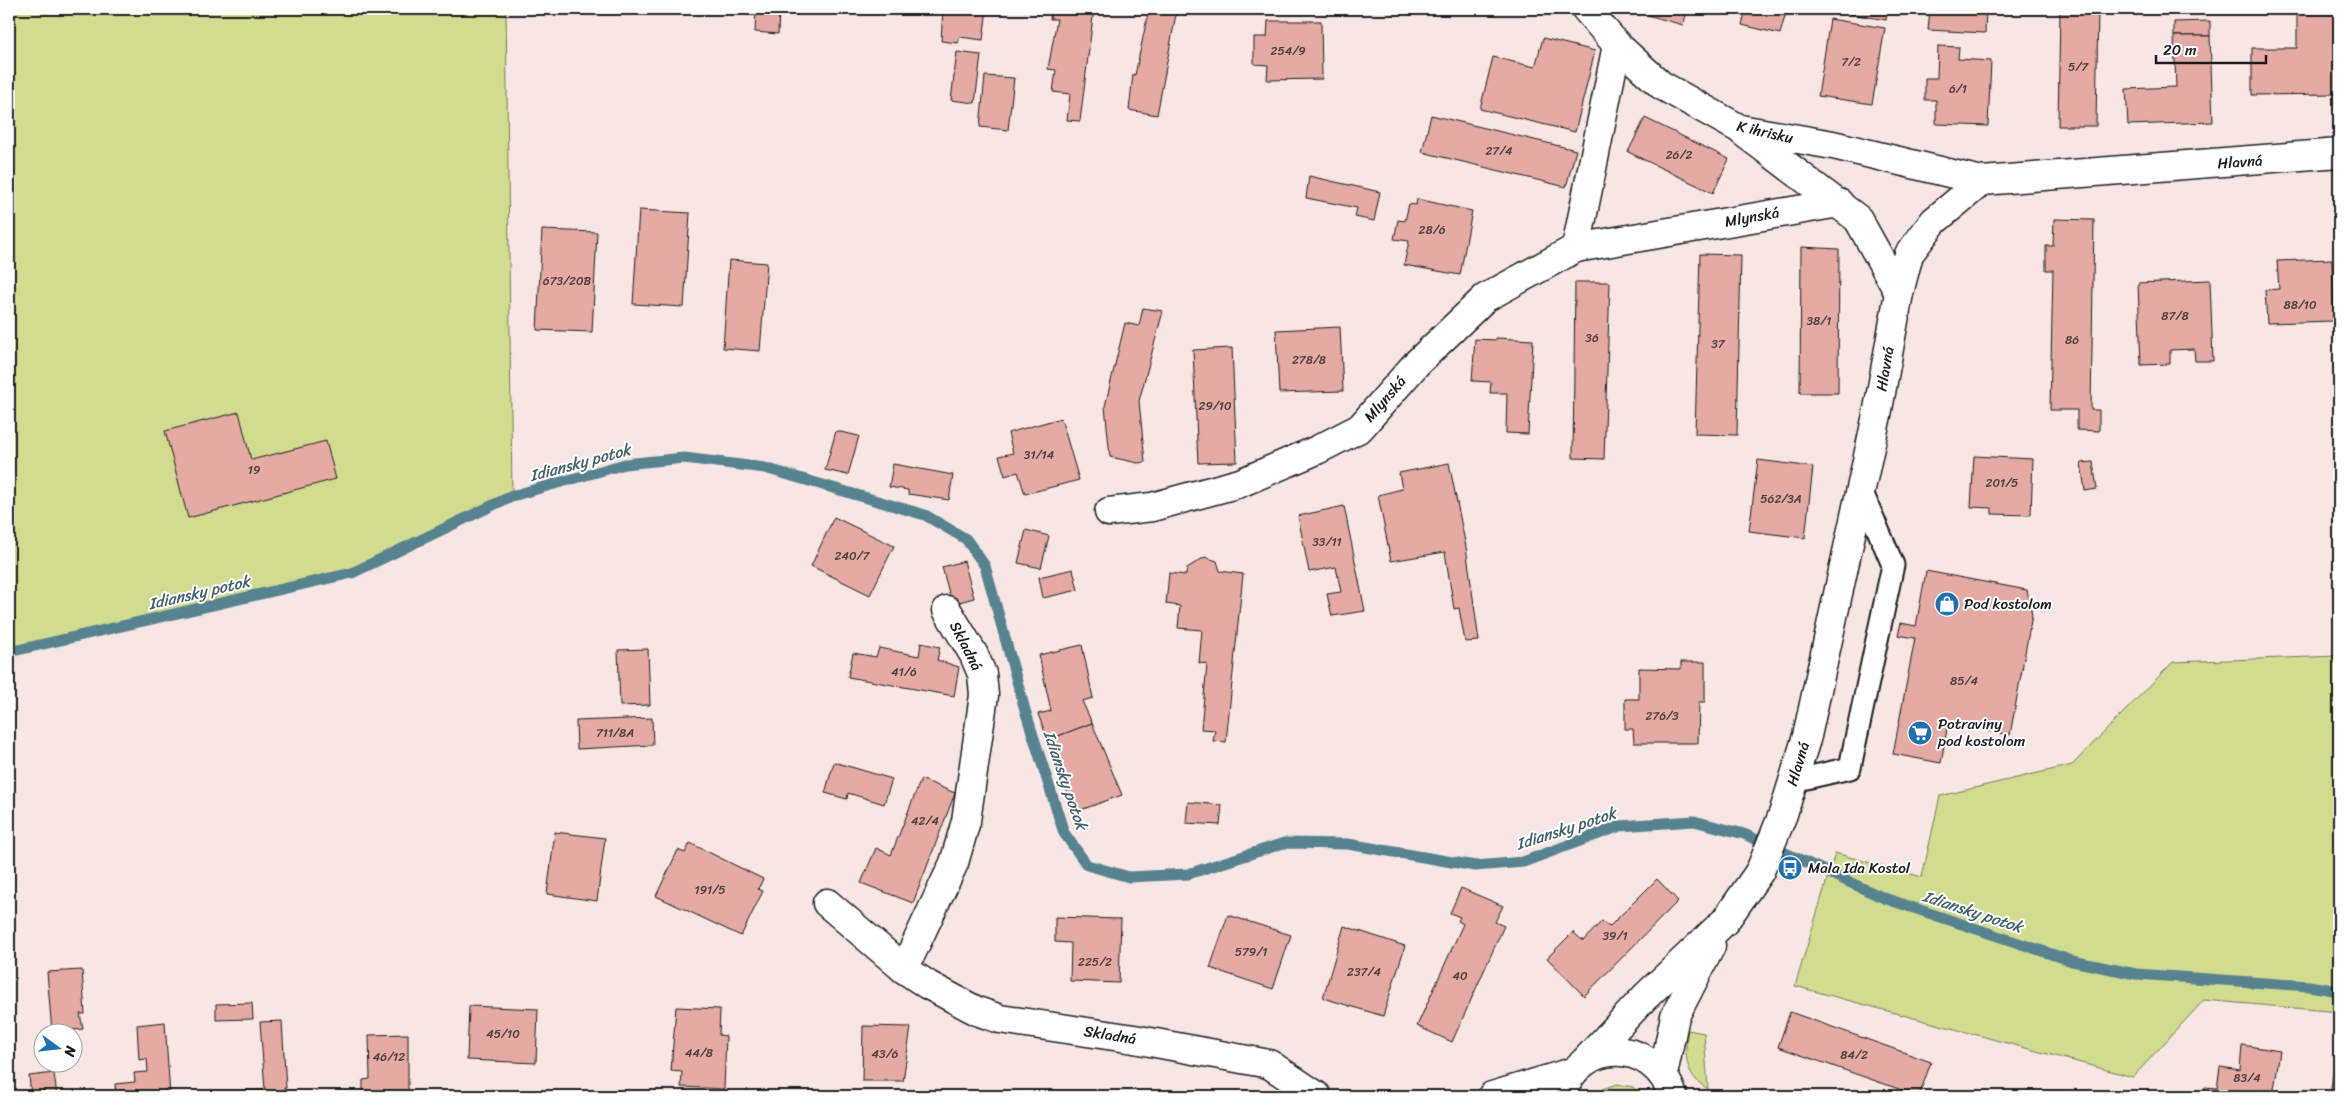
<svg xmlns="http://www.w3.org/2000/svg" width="2348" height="1105" font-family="Sriracha,sans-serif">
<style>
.green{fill:#d1dc8f;stroke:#767c56}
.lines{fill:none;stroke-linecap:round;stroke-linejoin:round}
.stream{stroke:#56838f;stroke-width:11}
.building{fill:#e4aaa3;stroke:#1c1c1c}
.lane-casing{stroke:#1c1c1c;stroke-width:25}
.street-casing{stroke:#1c1c1c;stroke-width:31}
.secondary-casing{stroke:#1c1c1c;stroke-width:31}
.lane{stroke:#fff;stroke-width:21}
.street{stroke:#fff;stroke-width:28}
.secondary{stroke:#fff;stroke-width:28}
.labels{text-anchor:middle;stroke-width:4;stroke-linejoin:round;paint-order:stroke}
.number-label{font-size:12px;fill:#4e403e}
.street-label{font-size:15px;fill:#1c1c1c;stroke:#fff}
.poi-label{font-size:15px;fill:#1c1c1c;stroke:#fff;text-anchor:start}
.water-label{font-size:16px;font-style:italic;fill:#426069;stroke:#fff}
</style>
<rect width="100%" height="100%" fill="#f7e6e3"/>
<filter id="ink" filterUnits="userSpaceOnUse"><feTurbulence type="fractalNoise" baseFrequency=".02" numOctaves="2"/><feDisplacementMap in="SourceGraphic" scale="10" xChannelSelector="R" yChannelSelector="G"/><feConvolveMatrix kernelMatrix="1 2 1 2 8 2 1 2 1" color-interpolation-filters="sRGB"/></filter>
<g filter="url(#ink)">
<g class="green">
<path d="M9 9H506L512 496 352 573 9 652Z"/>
<path d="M2339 656V1012L2204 1000 2133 1077 1795 986 1835 853 1922 877 1940 796 2072 765 2173 662Z"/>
<path d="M1688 1030 1704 1033 1708 1089C1684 1076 1684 1053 1688 1030Z"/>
<path d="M1617 1084 1633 1087 1642 1096H1597L1602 1089Z"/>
</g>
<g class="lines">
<path class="stream" d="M9 652 352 573 512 496 625 464 684 458 765 468 925 515 966 539 985 566 1025 710 1064 833 1087 865 1129 877 1188 874 1284 843 1348 844 1475 866 1523 862 1620 826 1694 821 1744 834 1884 898 2072 961 2136 974 2309 986 2339 991"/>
</g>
<g class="building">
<path d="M756 9H779L778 34 755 32Z"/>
<path d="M943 9H987L983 40 960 37 958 43 941 41Z"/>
<path d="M1037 9H1094L1080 121 1067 120 1070 94 1053 92 1056 70 1048 69 1057 19H1050L1051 10Z"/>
<path d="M1149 9H1177L1157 115 1129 110 1133 74 1135 75Z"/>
<path d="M1626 9H1688L1683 25Z"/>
<path d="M1746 9H1787L1780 34 1742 25Z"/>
<path d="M1821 9H1888L1886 20Z"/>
<path d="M1930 9H1986L1985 33 1928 30Z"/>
<path d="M2060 9H2098L2096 126H2058Z"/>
<path d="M2297 9H2339V94L2252 95V48H2297Z"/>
<path d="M1830 19 1885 28 1872 104 1818 96Z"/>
<path d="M1268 21H1321L1322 79 1267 80 1268 65 1254 64V37H1267Z"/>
<path d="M2210 21V36H2174V22Z"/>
<path d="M2174 36H2210L2213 122 2128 125 2126 89 2176 87Z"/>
<path d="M1543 38 1595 51 1575 132 1480 109 1493 57 1535 67Z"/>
<path d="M1938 46 1959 47 1958 59 1991 61 1988 126 1936 124V100H1925V78H1937Z"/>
<path d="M957 52 981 55 975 103 951 100Z"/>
<path d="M985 76 1014 78 1008 130 980 127Z"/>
<path d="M1431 115 1576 150 1566 187 1422 152Z"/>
<path d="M1645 118 1729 159 1713 193 1628 152Z"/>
<path d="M1309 176 1380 192 1374 221 1355 217 1357 208 1306 198Z"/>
<path d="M1417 199 1472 211 1460 275 1404 265 1409 241 1394 239 1398 220 1405 221 1409 204 1416 205Z"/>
<path d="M639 210 690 213 684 307 633 304Z"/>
<path d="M2054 219 2094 220 2091 410H2099V431L2077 430V410H2050L2053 270H2046V246H2053Z"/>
<path d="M542 230 597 232 592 332 537 330Z"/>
<path d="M1801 247 1839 249 1838 393H1800Z"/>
<path d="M1700 254 1741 255 1737 435 1695 434Z"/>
<path d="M2332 259 2334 321 2267 323 2265 290 2279 289 2277 261Z"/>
<path d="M729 260 767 263 760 351 723 348Z"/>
<path d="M2210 280 2213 361H2195L2194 349 2170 350V364L2141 365 2138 283Z"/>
<path d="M1575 282H1610L1604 459 1573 458Z"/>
<path d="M1143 308 1163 311 1139 401 1145 462 1138 463 1110 457 1105 406 1125 323 1139 326Z"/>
<path d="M1340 327 1343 391 1279 393 1276 330Z"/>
<path d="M1496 338 1533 340 1528 434 1506 433 1507 393H1490L1491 382 1472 381 1475 339 1496 340Z"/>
<path d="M1232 348 1237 462 1198 463 1193 350Z"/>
<path d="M239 412 251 460 326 441 336 479 188 518 165 431Z"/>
<path d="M1061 418 1079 480 1025 494 1018 472 1005 476 999 456 1013 453 1008 433Z"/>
<path d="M836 431 859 436 848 475 825 470Z"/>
<path d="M1974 456 2033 459 2031 515 1992 514V508L1971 507Z"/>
<path d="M1758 460 1813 467 1805 538 1749 531Z"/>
<path d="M2093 462 2097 489 2085 491 2081 463Z"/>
<path d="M1449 463 1466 547 1479 641 1465 642 1459 608 1454 609 1445 552 1391 561 1378 495 1402 489 1399 473Z"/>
<path d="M893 464 953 475 949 500 908 494V490L889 487Z"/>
<path d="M1344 506 1365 611 1332 616 1327 594 1341 592 1336 567 1309 572 1298 516Z"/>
<path d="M834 517 894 546 870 595 811 566Z"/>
<path d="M1026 530 1049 536 1041 568 1018 563Z"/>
<path d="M1205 557 1217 561 1220 571 1243 574 1226 742 1213 741 1215 730 1201 729 1207 664 1199 663 1202 630 1178 628 1180 606 1166 604 1169 573 1186 575 1187 568Z"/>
<path d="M964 561 974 598 952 604 942 567Z"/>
<path d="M1073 569 1078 590 1043 598 1039 577Z"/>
<path d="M1926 571 2027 590 2032 615 2010 735 1948 723 1941 763 1893 754 1915 638 1898 635 1901 623 1916 626Z"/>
<path d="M921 643 940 647 937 660 959 667 954 696 848 677 853 653 876 657 879 648 919 656Z"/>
<path d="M1082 645 1093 698 1082 701 1092 723 1048 740 1038 714 1051 711 1039 655Z"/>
<path d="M648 649 650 705 620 706 618 650Z"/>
<path d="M1681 662H1705V702H1699L1698 743H1634L1633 729H1625V699H1639V668L1681 669Z"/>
<path d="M652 718 653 745 577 749 576 721Z"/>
<path d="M1092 723 1122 795 1075 812 1048 740Z"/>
<path d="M834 762 892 779 884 804 848 793 847 799 825 793Z"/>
<path d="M921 779 955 793 913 903 861 883 876 848 891 855Z"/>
<path d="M1188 802 1222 805 1220 825 1186 823Z"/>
<path d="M555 832 605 838 597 901 547 894Z"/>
<path d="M690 843 763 879 758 889 763 891 741 936 656 896 678 850 685 853Z"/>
<path d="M1657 879 1678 901 1584 996 1547 958 1573 932 1583 941 1602 921 1609 927Z"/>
<path d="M1461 888 1503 906 1495 922 1504 926 1452 1042 1417 1026 1463 924 1458 921 1460 917 1450 913Z"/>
<path d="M1228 915 1291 935 1273 989 1210 968Z"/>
<path d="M1055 917 1121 919 1119 983 1070 981 1071 943 1055 942Z"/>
<path d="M1344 926 1405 946 1383 1016 1323 998Z"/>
<path d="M82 970 85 1014H80L83 1029 52 1032 47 972Z"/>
<path d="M252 1003 253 1019 216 1020V1004Z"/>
<path d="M469 1006 538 1009 536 1063 467 1060Z"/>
<path d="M676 1007 720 1009 719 1035 726 1036 724 1089 681 1087 682 1072 671 1071Z"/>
<path d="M1790 1012 1931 1062 1919 1096 1778 1047Z"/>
<path d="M282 1021 286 1088H284L285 1096H226V1092L265 1090 260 1022Z"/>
<path d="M165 1022 170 1096H116L115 1084 135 1082 134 1073 148 1072 147 1059 139 1060 137 1025Z"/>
<path d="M863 1026 911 1027 903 1081H862Z"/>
<path d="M408 1034V1096H363V1080L370 1079 369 1035Z"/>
<path d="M2338 1035 2339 1096H2330Z"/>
<path d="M2242 1045 2280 1051 2273 1096H2204L2205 1087 2217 1088 2220 1067 2240 1070Z"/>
<path d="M54 1073 57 1096H31L29 1076Z"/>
</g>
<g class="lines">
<defs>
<path id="lane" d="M1793 781 1850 768 1855 743 1893 565 1861 490"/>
<g id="street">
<path d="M1586 9 1617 45 1661 85 1740 129 1833 145 1982 181"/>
<path d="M1743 132 1858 219 1899 293"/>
<path d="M1576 248 1839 203"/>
<path d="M1109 512 1152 507 1240 483 1317 450 1360 428 1416 364 1485 298 1576 248 1617 45"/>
<path d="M827 903 904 969 928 985 977 1011 1000 1019 1134 1039 1269 1064 1317 1096"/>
<path d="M904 969 954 863 966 821 984 695 982 674 974 655 947 610"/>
</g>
<g id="secondary">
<path d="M1584 1062 1645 997 1725 921 1760 871 1783 814 1807 736 1877 415 1899 293 1909 254 1934 221 1982 181 2339 153"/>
<path d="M1663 1075 1675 1016 1711 946"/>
<path d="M1492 1096 1572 1072"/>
<path d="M1561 1096C1579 1037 1654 1037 1673 1096"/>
</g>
</defs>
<use href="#lane" class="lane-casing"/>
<use href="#street" class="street-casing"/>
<use href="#secondary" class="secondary-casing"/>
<use href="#lane" class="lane"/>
<use href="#street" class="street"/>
<use href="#secondary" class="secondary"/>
</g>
</g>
<defs>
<symbol id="shop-disc" viewBox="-11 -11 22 22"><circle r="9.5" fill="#1f6fb2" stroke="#fff"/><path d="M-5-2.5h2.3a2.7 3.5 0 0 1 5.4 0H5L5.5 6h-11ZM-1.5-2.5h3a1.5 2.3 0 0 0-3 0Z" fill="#fff"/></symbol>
<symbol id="supermarket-disc" viewBox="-11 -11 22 22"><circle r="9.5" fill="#1f6fb2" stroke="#fff"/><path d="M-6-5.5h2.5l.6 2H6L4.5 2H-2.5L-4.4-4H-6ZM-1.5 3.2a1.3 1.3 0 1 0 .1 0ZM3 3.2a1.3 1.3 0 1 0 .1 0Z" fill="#fff"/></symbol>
<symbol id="bus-disc" viewBox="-11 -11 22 22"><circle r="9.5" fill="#1f6fb2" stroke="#fff"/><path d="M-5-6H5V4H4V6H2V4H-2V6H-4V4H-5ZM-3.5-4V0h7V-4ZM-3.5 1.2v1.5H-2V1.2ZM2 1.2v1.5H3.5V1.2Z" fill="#fff"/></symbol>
</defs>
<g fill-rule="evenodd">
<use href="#shop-disc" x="1933" y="590" width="28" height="28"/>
<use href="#supermarket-disc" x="1906" y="719" width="28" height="28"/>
<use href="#bus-disc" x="1776" y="854" width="28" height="28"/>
</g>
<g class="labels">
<g class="number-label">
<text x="1288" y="55">254/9</text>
<text x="1851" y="66">7/2</text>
<text x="2078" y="71">5/7</text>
<text x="1958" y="93">6/1</text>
<text x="1499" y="155">27/4</text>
<text x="1679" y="159">26/2</text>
<text x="1432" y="234">28/6</text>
<text x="567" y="285">673/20B</text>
<text x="2300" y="309">88/10</text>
<text x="2175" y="320">87/8</text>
<text x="1819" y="325">38/1</text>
<text x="1592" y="342">36</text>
<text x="2072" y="344">86</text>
<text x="1718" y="348">37</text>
<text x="1309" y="364">278/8</text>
<text x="1215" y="410">29/10</text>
<text x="1039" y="459">31/14</text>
<text x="254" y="474">19</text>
<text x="2002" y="487">201/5</text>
<text x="1781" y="503">562/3A</text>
<text x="1327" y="546">33/11</text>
<text x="852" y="560">240/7</text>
<text x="904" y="676">41/6</text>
<text x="1964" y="685">85/4</text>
<text x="1662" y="720">276/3</text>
<text x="615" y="737">711/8A</text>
<text x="925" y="825">42/4</text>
<text x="710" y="894">191/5</text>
<text x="1615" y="940">39/1</text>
<text x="1251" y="956">579/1</text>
<text x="1095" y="966">225/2</text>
<text x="1364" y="976">237/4</text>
<text x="1460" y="980">40</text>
<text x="503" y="1038">45/10</text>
<text x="699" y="1057">44/8</text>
<text x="885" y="1058">43/6</text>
<text x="1854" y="1059">84/2</text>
<text x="389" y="1061">46/12</text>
<text x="2247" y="1082">83/4</text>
</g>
<g class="street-label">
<text transform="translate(1765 132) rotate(13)" y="5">K ihrisku</text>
<text transform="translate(2240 162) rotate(-4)" y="5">Hlavná</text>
<text transform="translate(1752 217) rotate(-10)" y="5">Mlynská</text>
<text transform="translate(1885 369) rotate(-80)" y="5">Hlavná</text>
<text transform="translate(1385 399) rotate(-49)" y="5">Mlynská</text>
<text transform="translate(966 646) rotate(63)" y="5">Skladná</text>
<text transform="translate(1798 764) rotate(-73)" y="5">Hlavná</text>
<text transform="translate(1110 1035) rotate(9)" y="5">Skladná</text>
</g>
<g class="poi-label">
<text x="1964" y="609">Pod kostolom</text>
<text x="1938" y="729">Potraviny<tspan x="1938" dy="17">pod kostolom</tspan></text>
<text x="1808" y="873">Mala Ida Kostol</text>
</g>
<g class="water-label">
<text transform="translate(580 462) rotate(-15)" y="6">Idiansky potok</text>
<text transform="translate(199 592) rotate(-13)" y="6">Idiansky potok</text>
<text transform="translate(1066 780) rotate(71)" y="6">Idiansky potok</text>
<text transform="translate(1566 828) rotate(-18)" y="6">Idiansky potok</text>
<text transform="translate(1973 911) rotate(18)" y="6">Idiansky potok</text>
</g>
</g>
<rect width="2348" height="1105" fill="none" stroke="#fff" stroke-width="30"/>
<rect x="15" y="15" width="2318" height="1075" fill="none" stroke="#1c1c1c" stroke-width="2" filter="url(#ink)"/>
<g transform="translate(58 1048) rotate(105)"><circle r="24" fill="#ffffff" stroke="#a4a4a4"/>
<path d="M0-4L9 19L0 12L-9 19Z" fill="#1f6fb2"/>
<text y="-8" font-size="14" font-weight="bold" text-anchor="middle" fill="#1c1c1c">N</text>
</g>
<path d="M2156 55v8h110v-8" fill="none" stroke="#1c1c1c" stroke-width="2.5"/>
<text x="2163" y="55" font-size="15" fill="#1c1c1c" stroke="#ffffff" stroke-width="4" paint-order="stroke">20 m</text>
</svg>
